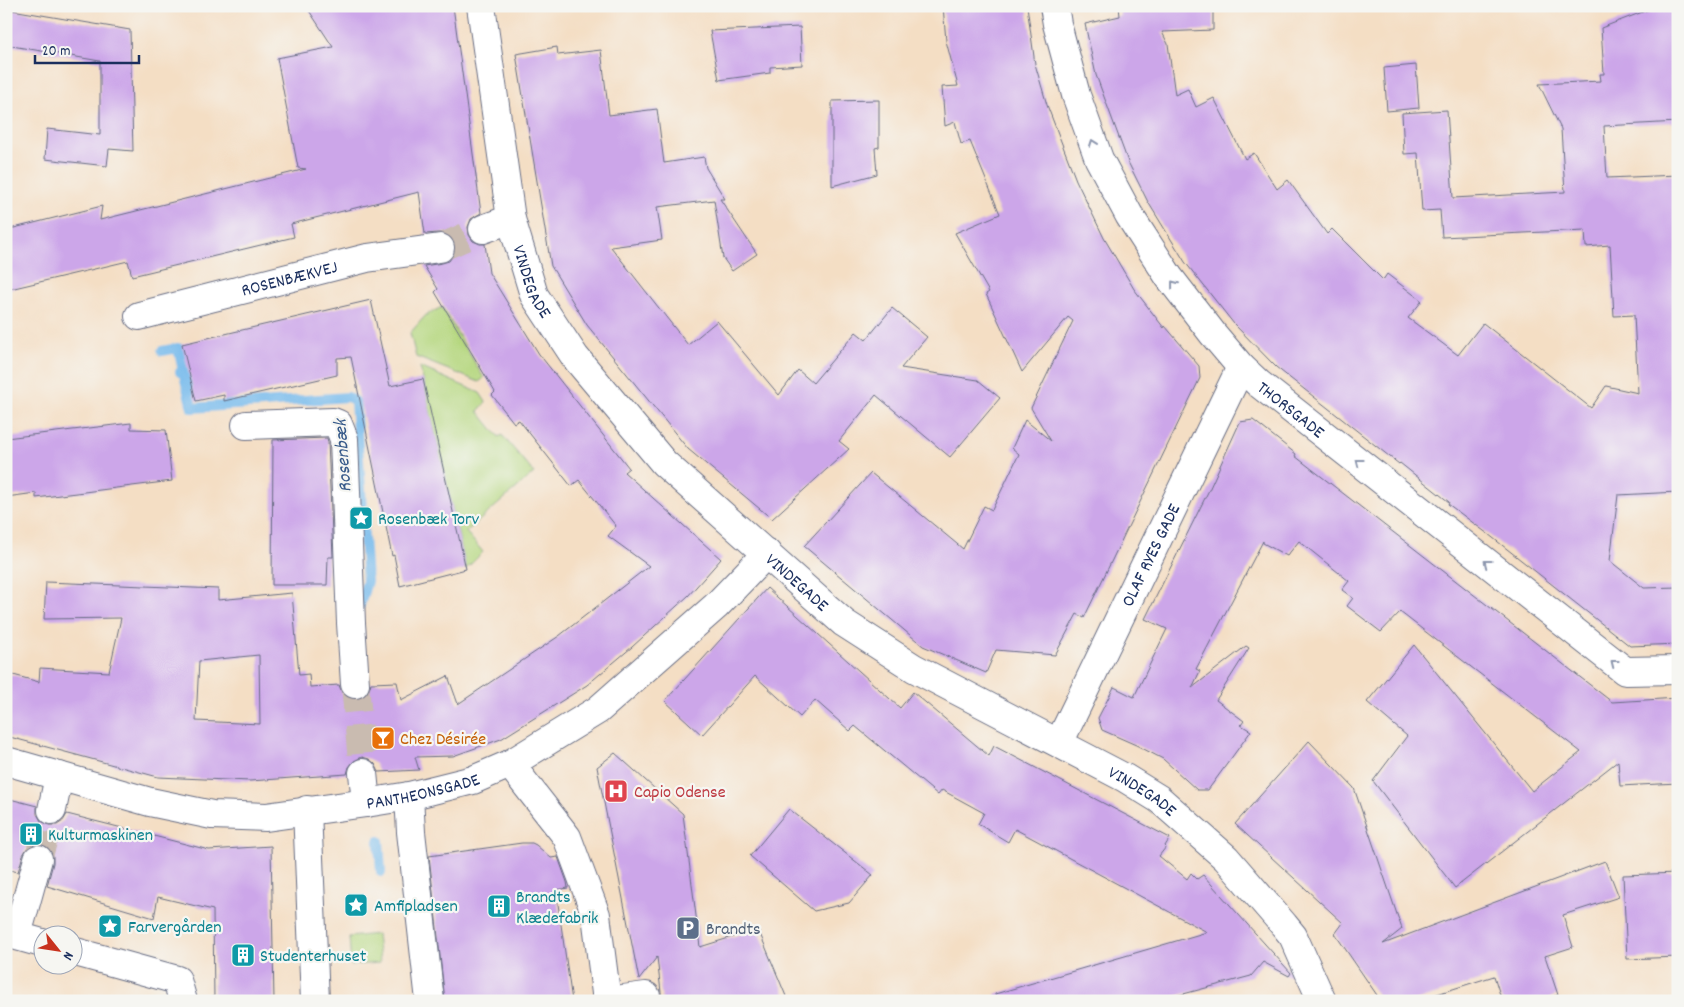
<svg xmlns="http://www.w3.org/2000/svg" width="1684" height="1007" viewBox="0 0 1684 1007" font-family="Dekko,sans-serif">
	<style>
		.green { fill: #b5d77f; stroke: #68836e }
		.lines { fill: none; stroke-linecap: round; stroke-linejoin: round }
		.stream { stroke: #76baec; stroke-width: 10 }
		.building { fill: #cca6e9; fill-rule: evenodd }
		.minor-tunnel { stroke: #c9bbb0; stroke-width: 28; stroke-dasharray: 28 14; stroke-linecap: butt }
		.minor-casing { stroke: #676c82; stroke-width: 30 }
		.minor { stroke: #fff; stroke-width: 28 }
		.oneway { stroke: #8d97ae }
		.labels { text-anchor: middle; stroke-width: 4.5; stroke-linejoin: round; paint-order: stroke }
		.street-label { font-size: 18px; fill: #1b2f5e; stroke: #f6f6f2 }
		.culture-label { font-size: 18px; fill: #0d838f; stroke: #f6f6f2; text-anchor: start }
		.food-label { font-size: 18px; fill: #c56008; stroke: #f6f6f2; text-anchor: start }
		.health-label { font-size: 18px; fill: #be3a42; stroke: #f6f6f2; text-anchor: start }
		.service-label { font-size: 18px; fill: #4e5e75; stroke: #f6f6f2; text-anchor: start }
		.water-label { font-size: 19px; font-style: italic; fill: #365989; stroke: #f6f6f2 }
	</style>
	<rect width="100%" height="100%" fill="#f6f6f2"/>
	<filter id="ink" filterUnits="userSpaceOnUse"><feTurbulence type="fractalNoise" baseFrequency=".02" numOctaves="2"/><feDisplacementMap in="SourceGraphic" scale="10" xChannelSelector="R" yChannelSelector="G"/><feConvolveMatrix kernelMatrix="1 2 1 2 8 2 1 2 1" color-interpolation-filters="sRGB"/></filter>
	<filter id="wash" filterUnits="userSpaceOnUse"><feTurbulence type="fractalNoise" baseFrequency=".0096" numOctaves="4" result="noise"/><feDisplacementMap in="SourceGraphic" scale="20" xChannelSelector="R" yChannelSelector="G"/><feGaussianBlur stdDeviation="1.12" result="paint"/><feColorMatrix in="noise" values="0 0 0 0 0 0 0 0 0 0 0 0 0 0 0 0 0 1.4 0 .05"/><feComposite in="paint" operator="in"/></filter>
	<g filter="url(#wash)">
		<rect width="100%" height="100%" fill="#f4dec4"/>
		<path class="green" d="M 442,307 L 484,378 L 479,382 L 416,357 L 410,333 L 426,315 Z
			M 420,367 L 480,393 L 486,402 L 478,411 L 499,437 L 502,435 L 534,473 L 466,532 L 483,552 L 466,569 Z
			M 377,934 L 380,963 L 351,965 L 349,937 Z"/>
		<g class="lines">
			<path class="stream" d="M 162,351 L 178,348 L 183,371
				M 180,372 L 183,371 L 192,408 L 348,397 L 355,401 L 367,581 L 360,605
				M 379,841 L 381,872"/>
		</g>
		<g id="blocks">
			<path class="building" d="M 306,6 L 453,6 L 481,213 L 471,219 L 468,227 L 469,235 L 473,241 L 480,244 L 485,244 L 489,273 L 539,354 L 629,468 L 624,472 L 721,559 L 688,596 L 632,647 L 587,685 L 501,739 L 453,756 L 415,757 L 419,770 L 379,772 L 375,764 L 369,759 L 362,757 L 354,761 L 349,767 L 347,774 L 250,781 L 158,777 L 6,736 L 6,673 L 39,682 L 40,668 L 109,672 L 121,618 L 44,619 L 46,582 L 218,589 L 218,600 L 292,593 L 299,675 L 309,674 L 310,687 L 339,685 L 342,693 L 349,698 L 356,700 L 364,697 L 369,690 L 371,683 L 397,682 L 401,700 L 448,676 L 458,704 L 559,636 L 649,566 L 608,536 L 616,526 L 579,480 L 571,486 L 519,420 L 514,423 L 492,395 L 495,392 L 435,292 L 438,289 L 424,266 L 442,263 L 449,261 L 454,254 L 455,246 L 452,238 L 445,233 L 438,233 L 425,234 L 419,192 L 291,224 L 294,237 L 132,276 L 128,261 L 6,290 L 6,230 L 102,206 L 100,220 L 306,169 L 298,168 L 277,58 L 333,47 ZM 259,655 L 260,724 L 196,721 L 199,661 Z
				M 943,6 L 1027,6 L 1035,64 L 1047,105 L 1076,180 L 1104,238 L 1134,289 L 1164,328 L 1165,326 L 1199,366 L 1200,378 L 1084,618 L 1077,614 L 1055,655 L 996,650 L 986,673 L 923,646 L 804,546 L 871,473 L 963,549 L 984,506 L 992,510 L 1019,454 L 1012,448 L 1025,420 L 1051,441 L 1031,408 L 1073,321 L 1068,317 L 1022,372 L 986,294 L 989,292 L 955,233 L 1000,214 L 970,141 L 961,144 L 955,122 L 945,126 L 942,87 L 958,86 L 946,41 Z
				M 1119,6 L 1213,6 L 1213,30 L 1162,32 L 1168,44 L 1175,95 L 1188,89 L 1196,107 L 1214,98 L 1245,159 L 1254,153 L 1277,189 L 1288,180 L 1327,234 L 1332,229 L 1383,280 L 1387,274 L 1422,301 L 1408,318 L 1458,355 L 1483,323 L 1591,408 L 1606,386 L 1638,393 L 1634,315 L 1614,316 L 1610,245 L 1586,247 L 1585,230 L 1442,237 L 1440,210 L 1422,211 L 1418,153 L 1404,154 L 1402,113 L 1447,110 L 1453,198 L 1565,192 L 1561,129 L 1539,84 L 1601,81 L 1600,74 L 1604,74 L 1601,28 L 1658,6 L 1678,6 L 1678,122 L 1604,126 L 1607,178 L 1678,175 L 1678,492 L 1618,495 L 1610,561 L 1644,588 L 1678,587 L 1678,644 L 1630,646 L 1488,534 L 1448,504 L 1449,502 L 1400,463 L 1399,464 L 1276,367 L 1234,324 L 1185,262 L 1148,202 L 1128,162 L 1096,75 L 1085,24 L 1120,16 Z
				M 6,9 L 130,30 L 133,151 L 109,149 L 107,166 L 45,159 L 47,129 L 100,135 L 100,61 L 6,45 Z
				M 800,27 L 802,65 L 770,67 L 770,73 L 719,80 L 710,31 Z
				M 557,47 L 558,55 L 601,50 L 609,115 L 657,109 L 664,163 L 704,157 L 706,168 L 725,199 L 720,199 L 757,254 L 732,271 L 723,258 L 714,200 L 657,207 L 662,240 L 611,247 L 688,345 L 717,321 L 779,395 L 798,370 L 813,383 L 856,332 L 866,340 L 892,308 L 927,337 L 901,368 L 978,380 L 1000,398 L 950,457 L 876,395 L 839,441 L 849,449 L 772,519 L 688,449 L 587,325 L 551,266 L 516,54 Z
				M 1416,65 L 1419,108 L 1387,111 L 1384,68 Z
				M 879,100 L 879,147 L 875,148 L 877,174 L 832,186 L 832,101 Z
				M 371,300 L 390,386 L 423,379 L 466,569 L 400,586 L 394,555 L 392,556 L 351,357 L 337,358 L 337,375 L 224,401 L 224,395 L 196,401 L 182,344 Z
				M 1253,420 L 1296,454 L 1295,456 L 1612,702 L 1678,698 L 1678,783 L 1620,786 L 1618,761 L 1455,888 L 1373,781 L 1407,736 L 1367,702 L 1414,645 L 1532,791 L 1581,752 L 1400,612 L 1381,632 L 1347,606 L 1353,598 L 1342,590 L 1349,581 L 1299,541 L 1287,556 L 1263,543 L 1263,541 L 1196,669 L 1200,671 L 1192,688 L 1246,646 L 1249,648 L 1216,700 L 1244,721 L 1241,725 L 1251,731 L 1208,790 L 1197,790 L 1163,759 L 1136,745 L 1102,730 L 1098,718 L 1114,687 L 1134,697 L 1167,629 L 1145,619 L 1209,490 L 1240,422 Z
				M 131,423 L 131,429 L 166,430 L 172,481 L 36,498 L 36,493 L 6,497 L 6,438 Z
				M 327,438 L 328,442 L 333,557 L 328,557 L 327,585 L 272,585 L 273,440 Z
				M 767,588 L 900,708 L 913,692 L 989,756 L 994,746 L 1170,838 L 1165,846 L 1166,847 L 1159,856 L 1187,879 L 1191,873 L 1197,879 L 1203,875 L 1291,973 L 1289,976 L 1263,962 L 1251,976 L 1157,1001 L 996,1001 L 995,994 L 1207,932 L 1015,829 L 1008,842 L 978,824 L 984,813 L 942,790 L 938,795 L 855,726 L 850,731 L 815,700 L 800,717 L 755,676 L 702,735 L 665,701 Z
				M 1309,741 L 1354,788 L 1402,929 L 1383,944 L 1605,861 L 1619,897 L 1563,915 L 1573,947 L 1545,956 L 1558,995 L 1541,1001 L 1502,1001 L 1494,976 L 1415,1001 L 1381,1001 L 1335,934 L 1343,923 L 1235,824 Z
				M 615,753 L 683,814 L 700,947 L 758,929 L 788,1001 L 662,1001 L 657,957 L 639,980 L 597,767 Z
				M 6,798 L 37,806 L 37,814 L 41,821 L 49,825 L 57,825 L 63,821 L 67,814 L 209,850 L 271,846 L 274,1001 L 214,1001 L 213,910 L 158,897 L 154,918 L 47,886 L 53,863 L 53,856 L 49,848 L 42,844 L 34,844 L 27,848 L 23,855 L 18,872 L 6,869 Z
				M 789,809 L 873,875 L 849,903 L 814,911 L 750,856 Z
				M 522,843 L 532,843 L 536,845 L 551,858 L 558,857 L 567,882 L 568,888 L 556,890 L 572,1001 L 445,1001 L 429,856 Z
				M 1678,873 L 1678,957 L 1627,959 L 1623,875 Z"/>
		</g>
	</g>
	<g filter="url(#ink)">
		<use href="#blocks" fill-opacity="0" stroke="#676c82" stroke-width="1"/>
		<g class="lines">
			<path class="minor-tunnel" d="M 440,248 L 483,229
				M 355,684 L 363,773
				M 38,859 L 52,810"/>
			<g class="minor-casing">
				<g id="minor">
					<path id="s1" d="M 481,6 L 511,219 L 534,295 L 575,357 L 664,463 L 844,623 L 914,668 L 1125,778 L 1159,799 L 1226,858 L 1284,925 L 1293,936 L 1322,1001"/>
					<path id="s2" d="M 1054,6 L 1057,24 L 1076,95 L 1099,159 L 1129,215 L 1169,277 L 1213,334 L 1241,367 L 1258,383 L 1625,671 L 1678,670"/>
					<path d="M 483,229 L 511,219"/>
					<path id="s3" d="M 139,316 L 367,258 L 440,248"/>
					<path d="M 246,425 L 333,422 L 338,424 L 344,439 L 351,623 L 355,684"/>
					<path id="s4" d="M 1059,743 L 1241,367"/>
					<path id="s5" d="M 6,761 L 150,802 L 212,815 L 266,817 L 366,803 L 409,796 L 473,780 L 510,764 L 598,710 L 716,606 L 767,553"/>
					<path d="M 510,764 L 567,837 L 596,915 L 607,1001"/>
					<path d="M 363,773 L 366,803"/>
					<path d="M 409,796 L 411,832 L 430,1001"/>
					<path d="M 52,810 L 59,776"/>
					<path d="M 307,810 L 315,1001"/>
					<path d="M 6,933 L 42,943"/>
					<path d="M 17,935 L 38,859"/>
					<path d="M 72,951 L 177,980 L 183,1001"/>
					<path d="M 608,1001 L 646,996"/>
				</g>
			</g>
			<use href="#minor" class="minor"/>
		</g>
		<defs><path id="oneway-chevron" d="M-2-3.5L2.5 0L-2 3.5" fill="none" stroke-width="1.6" stroke-linecap="round" stroke-linejoin="round" transform="scale(1.25)"/></defs>
		<g class="oneway">
			<use href="#oneway-chevron" transform="translate(1093 143) rotate(-110)"/>
			<use href="#oneway-chevron" transform="translate(1174 284) rotate(-128)"/>
			<use href="#oneway-chevron" transform="translate(1359 462) rotate(-142)"/>
			<use href="#oneway-chevron" transform="translate(1487 563) rotate(-142)"/>
			<use href="#oneway-chevron" transform="translate(1614 663) rotate(-142)"/>
		</g>
	</g>
	<defs>
		<g id="sight-square" transform="scale(1.25)"><rect x="-9" y="-9" width="18" height="18" rx="4" fill="#0f9aa8" stroke="#f6f6f2"/><path d="M0-6L1.8-2.2L6-1.7L2.9 1.2L3.7 5.4L0 3.3L-3.7 5.4L-2.9 1.2L-6-1.7L-1.8-2.2Z" fill="#fff"/></g>
		<g id="bar-square" transform="scale(1.25)"><rect x="-9" y="-9" width="18" height="18" rx="4" fill="#e8710a" stroke="#f6f6f2"/><path d="M-6-5H6L.8 .8V4.5H3.5V6h-7V4.5H-.8V.8Z" fill="#fff"/></g>
		<g id="hospital-square" transform="scale(1.25)"><rect x="-9" y="-9" width="18" height="18" rx="4" fill="#e0444e" stroke="#f6f6f2"/><path d="M-5-5h3v3.5h4V-5h3V5h-3V1.5h-4V5h-3Z" fill="#fff"/></g>
		<g id="building-square" transform="scale(1.25)"><rect x="-9" y="-9" width="18" height="18" rx="4" fill="#0f9aa8" stroke="#f6f6f2"/><path d="M-4-6H4V6H1V3H-1V6H-4ZM-2.5-4.3h1.7v1.8h-1.7ZM.8-4.3h1.7v1.8H.8ZM-2.5-1h1.7V.8h-1.7ZM.8-1h1.7V.8H.8Z" fill="#fff"/></g>
		<g id="parking-square" transform="scale(1.25)"><rect x="-9" y="-9" width="18" height="18" rx="4" fill="#5c6f8a" stroke="#f6f6f2"/><path d="M-3.5-5.5H1a3.5 3.5 0 0 1 0 7H-1V5.5H-3.5ZM-1-3.4V-.6H.8a1.4 1.4 0 0 0 0-2.8Z" fill="#fff"/></g>
	</defs>
	<g fill-rule="evenodd">
		<use href="#sight-square" x="361" y="518"/>
		<use href="#bar-square" x="383" y="738"/>
		<use href="#hospital-square" x="616" y="791"/>
		<use href="#building-square" x="31" y="834"/>
		<use href="#sight-square" x="356" y="905"/>
		<use href="#building-square" x="499" y="906"/>
		<use href="#sight-square" x="110" y="926"/>
		<use href="#parking-square" x="688" y="928"/>
		<use href="#building-square" x="243" y="955"/>
	</g>
	<g class="labels">
		<g class="street-label">
			<text dy="6" stroke="none"><textPath href="#s3" startOffset="155">ROSENBÆKVEJ</textPath></text>
			<text dy="6" stroke="none"><textPath href="#s1" startOffset="281">VINDEGADE</textPath></text>
			<text dy="6" stroke="none"><textPath href="#s2" startOffset="478">THORSGADE</textPath></text>
			<text dy="6" stroke="none"><textPath href="#s4" startOffset="209">OLAF RYES GADE</textPath></text>
			<text dy="6" stroke="none"><textPath href="#s1" startOffset="686">VINDEGADE</textPath></text>
			<text dy="6" stroke="none"><textPath href="#s5" startOffset="426">PANTHEONSGADE</textPath></text>
			<text dy="6" stroke="none"><textPath href="#s1" startOffset="1091">VINDEGADE</textPath></text>
		</g>
		<g class="culture-label">
			<text x="378" y="524">Rosenbæk Torv</text>
			<text x="48" y="840">Kulturmaskinen</text>
			<text x="516" y="902">Brandts<tspan x="516" dy="21">Klædefabrik</tspan></text>
			<text x="374" y="911">Amfipladsen</text>
			<text x="128" y="932">Farvergården</text>
			<text x="260" y="961">Studenterhuset</text>
		</g>
		<g class="food-label">
			<text x="400" y="744">Chez Désirée</text>
		</g>
		<g class="health-label">
			<text x="634" y="797">Capio Odense</text>
		</g>
		<g class="service-label">
			<text x="706" y="934">Brandts</text>
		</g>
		<g class="water-label">
			<text transform="translate(341 456) rotate(-94)" y="7">Rosenbæk</text>
		</g>
	</g>
	<rect width="1684" height="1007" fill="none" stroke="#f6f6f2" stroke-width="25"/>
	<g transform="translate(58 950) rotate(120)"><circle r="24" fill="#f6f6f2" stroke="#9ea6b7"/>
	<path d="M0-4L9 19L0 12L-9 19Z" fill="#c8321e"/>
	<text y="-8" font-size="14" font-weight="bold" text-anchor="middle" fill="#1b2f5e">N</text>
	</g>
	<path d="M35 55v8h104v-8" fill="none" stroke="#1b2f5e" stroke-width="2.5"/>
	<text x="42" y="55" font-size="15" fill="#1b2f5e" stroke="#f6f6f2" stroke-width="4" paint-order="stroke">20 m</text>
</svg>
